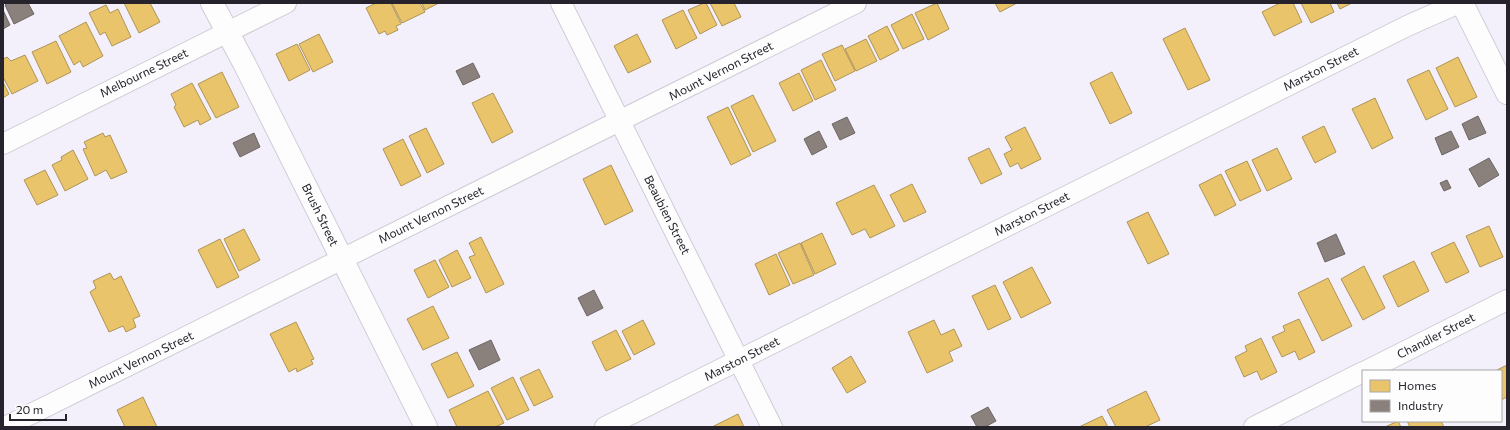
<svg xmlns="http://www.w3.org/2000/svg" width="1510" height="430" viewBox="0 0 1510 430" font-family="Commissioner,sans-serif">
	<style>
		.homes { fill: #e9c46a; stroke: #ae9457 }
		.industry { fill: #8a817c; stroke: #6c6564 }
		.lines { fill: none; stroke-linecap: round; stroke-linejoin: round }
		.minor-casing { stroke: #ceccd5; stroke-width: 22 }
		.tertiary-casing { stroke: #ceccd5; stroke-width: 24 }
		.minor { stroke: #fdfdfe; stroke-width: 20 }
		.tertiary { stroke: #fdfdfe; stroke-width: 22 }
		.labels { text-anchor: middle; stroke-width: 4; stroke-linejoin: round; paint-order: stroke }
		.street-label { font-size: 12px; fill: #26232c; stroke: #fdfdfd }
	</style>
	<rect width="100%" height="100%" fill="#f3f0fb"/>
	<path class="homes" d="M 124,3 L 150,3 L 160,22 L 139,33 Z
		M 376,3 L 391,3 L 401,24 L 396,26 L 398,30 L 387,35 L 385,31 L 379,34 L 366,8 Z
		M 392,3 L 420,3 L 425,12 L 402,23 Z
		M 422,3 L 439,3 L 425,10 Z
		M 704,3 L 706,3 L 717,25 L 700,34 L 688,10 Z
		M 710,3 L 734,3 L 741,17 L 722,26 Z
		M 937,3 L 949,29 L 928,40 L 915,13 Z
		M 995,3 L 1017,3 L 1000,12 Z
		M 1280,3 L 1293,3 L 1302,22 L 1274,36 L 1262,12 Z
		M 1301,3 L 1330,3 L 1334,12 L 1311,23 Z
		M 1337,3 L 1352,3 L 1340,9 Z
		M 106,5 L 110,13 L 118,9 L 131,37 L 112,46 L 105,32 L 100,35 L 89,13 Z
		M 683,10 L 697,38 L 676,49 L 662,20 Z
		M 912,14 L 924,39 L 903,49 L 891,25 Z
		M 86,22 L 103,56 L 83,67 L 80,61 L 74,65 L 59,36 Z
		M 887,26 L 899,50 L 880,60 L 868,36 Z
		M 1185,28 L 1210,80 L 1188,90 L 1163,39 Z
		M 319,34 L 333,62 L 313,72 L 299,44 Z
		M 637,34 L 651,62 L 628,73 L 614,46 Z
		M 866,39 L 877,61 L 856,71 L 845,49 Z
		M 56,41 L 71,72 L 47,84 L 32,52 Z
		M 297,44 L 310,70 L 289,81 L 276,54 Z
		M 842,45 L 855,71 L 835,81 L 822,54 Z
		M 25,55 L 38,81 L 12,94 L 3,77 L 3,59 L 7,57 L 11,61 Z
		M 1458,57 L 1477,97 L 1455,107 L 1436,68 Z
		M 821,60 L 836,90 L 815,100 L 801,70 Z
		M 1429,70 L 1448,109 L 1426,120 L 1407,80 Z
		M 222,72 L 239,107 L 216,118 L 198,84 Z
		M 1112,72 L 1132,113 L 1110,124 L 1090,83 Z
		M 799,73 L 813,101 L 793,111 L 779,83 Z
		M 3,82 L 9,94 L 3,98 Z
		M 192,83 L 211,119 L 200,125 L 198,120 L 184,127 L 174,107 L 176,105 L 171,94 Z
		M 493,93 L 513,132 L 492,143 L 472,103 Z
		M 753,95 L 776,141 L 753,152 L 731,106 Z
		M 1375,98 L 1393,138 L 1372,149 L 1352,109 Z
		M 728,107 L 751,155 L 731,165 L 707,117 Z
		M 1324,126 L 1336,152 L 1315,163 L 1302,137 Z
		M 1025,127 L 1041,159 L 1021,169 L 1018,163 L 1010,167 L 1004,154 L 1012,150 L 1005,137 Z
		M 426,128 L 444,164 L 427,173 L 409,136 Z
		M 103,133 L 105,137 L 110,135 L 127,172 L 111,179 L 106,170 L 95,176 L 83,149 L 87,148 L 84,142 Z
		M 403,139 L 421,176 L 401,186 L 383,149 Z
		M 989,148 L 1002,174 L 981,184 L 968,158 Z
		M 1277,148 L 1292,179 L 1267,191 L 1252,160 Z
		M 73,150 L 88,179 L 65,191 L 52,165 L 62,160 L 61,157 Z
		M 1247,161 L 1261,191 L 1240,201 L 1225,171 Z
		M 611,165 L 633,211 L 605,225 L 583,179 Z
		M 45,170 L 58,195 L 37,205 L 24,180 Z
		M 1221,174 L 1236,205 L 1215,216 L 1199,185 Z
		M 912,184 L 926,212 L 904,222 L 890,195 Z
		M 874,185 L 895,226 L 870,238 L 865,229 L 852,235 L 836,203 Z
		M 1148,212 L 1169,254 L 1148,264 L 1127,222 Z
		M 1489,226 L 1503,257 L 1480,267 L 1466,236 Z
		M 244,229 L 260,260 L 239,271 L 224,239 Z
		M 822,233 L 836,264 L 815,274 L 801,243 Z
		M 481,237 L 504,284 L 486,293 L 469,257 L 475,255 L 469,243 Z
		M 220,239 L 239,277 L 217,288 L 198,250 Z
		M 1454,242 L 1469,272 L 1446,283 L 1431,253 Z
		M 800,243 L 814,275 L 793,284 L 778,253 Z
		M 457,250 L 471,278 L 452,287 L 439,260 Z
		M 776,254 L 790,285 L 769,295 L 755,264 Z
		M 435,260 L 449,287 L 428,298 L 414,270 Z
		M 1414,261 L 1429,291 L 1398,307 L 1383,276 Z
		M 1364,266 L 1385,308 L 1363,320 L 1341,279 Z
		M 1032,267 L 1051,303 L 1021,318 L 1003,282 Z
		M 110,273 L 114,280 L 121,276 L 140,316 L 133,319 L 136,327 L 126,332 L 123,326 L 109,332 L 90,292 L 96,288 L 93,281 Z
		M 1328,278 L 1352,326 L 1322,341 L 1298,293 Z
		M 995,285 L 1011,319 L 988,330 L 972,296 Z
		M 433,306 L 449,338 L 423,350 L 407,319 Z
		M 1299,319 L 1315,352 L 1299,360 L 1295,351 L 1282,357 L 1272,337 L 1285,331 L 1283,326 Z
		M 643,320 L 655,344 L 634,355 L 622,331 Z
		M 934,320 L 941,335 L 954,329 L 962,346 L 949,352 L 953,361 L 927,373 L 908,332 Z
		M 296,322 L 314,359 L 311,360 L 313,364 L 297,372 L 296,368 L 289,372 L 270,334 Z
		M 616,330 L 631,359 L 606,371 L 592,342 Z
		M 1261,338 L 1277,372 L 1261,380 L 1257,371 L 1244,377 L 1235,357 L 1247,351 L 1245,346 Z
		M 457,352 L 474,386 L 448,398 L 431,364 Z
		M 851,356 L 866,382 L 847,393 L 832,368 Z
		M 1507,365 L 1507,397 L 1501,400 L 1501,371 L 1495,371 Z
		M 539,369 L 553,397 L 534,406 L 520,378 Z
		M 513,377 L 529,410 L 507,420 L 491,388 Z
		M 488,391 L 504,423 L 495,427 L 457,427 L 449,410 Z
		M 1146,391 L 1160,420 L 1145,427 L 1116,427 L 1107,410 Z
		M 143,397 L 157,427 L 125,427 L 117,410 Z
		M 738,414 L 744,427 L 712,427 Z
		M 1102,416 L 1108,427 L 1079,427 Z
		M 1398,421 L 1401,427 L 1385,427 Z
		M 1407,421 L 1441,421 L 1444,427 L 1410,427 Z"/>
	<path class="industry" d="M 8,3 L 28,3 L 34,14 L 14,24 L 5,5 Z
		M 3,10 L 10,25 L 3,29 Z
		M 473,63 L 480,77 L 463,85 L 456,71 Z
		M 1478,116 L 1486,133 L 1469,140 L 1462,124 Z
		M 847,117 L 855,133 L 840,140 L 832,124 Z
		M 819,131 L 827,147 L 812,155 L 804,139 Z
		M 1451,131 L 1459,147 L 1442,155 L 1435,138 Z
		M 254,133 L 260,147 L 240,157 L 233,143 Z
		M 1489,158 L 1499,175 L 1479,187 L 1469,169 Z
		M 1447,180 L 1451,188 L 1444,191 L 1440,183 Z
		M 1336,234 L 1345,254 L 1325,262 L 1317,243 Z
		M 594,290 L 603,308 L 587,316 L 578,298 Z
		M 491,340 L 500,360 L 479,370 L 469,350 Z
		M 988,407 L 996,421 L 985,427 L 977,427 L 971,416 Z"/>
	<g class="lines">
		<g class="minor-casing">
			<path id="minor" d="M 561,3 L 772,427
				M 3,144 L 286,3
				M 1366,371 L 1507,300
				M 5,427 L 856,3
				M 605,427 L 1407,26 L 1459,3
				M 1254,427 L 1363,372"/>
		</g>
		<g class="tertiary-casing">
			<path id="tertiary" d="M 212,3 L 245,65 L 426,427
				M 1462,3 L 1507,93"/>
		</g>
		<use href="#minor" class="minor"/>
		<use href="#tertiary" class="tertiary"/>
	</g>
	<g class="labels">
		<g class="street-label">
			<text transform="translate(1321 69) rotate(-27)" y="4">Marston Street</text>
			<text transform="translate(721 71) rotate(-27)" y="4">Mount Vernon Street</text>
			<text transform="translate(144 73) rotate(-26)" y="4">Melbourne Street</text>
			<text transform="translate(1032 214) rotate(-27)" y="4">Marston Street</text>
			<text transform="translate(320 215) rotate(64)" y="4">Brush Street</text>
			<text transform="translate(431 215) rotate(-26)" y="4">Mount Vernon Street</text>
			<text transform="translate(667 215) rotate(63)" y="4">Beaubien Street</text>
			<text transform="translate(1436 336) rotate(-27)" y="4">Chandler Street</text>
			<text transform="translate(742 359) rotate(-27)" y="4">Marston Street</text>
			<text transform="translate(141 360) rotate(-26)" y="4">Mount Vernon Street</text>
		</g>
	</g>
	<rect width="1510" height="430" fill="none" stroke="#26232c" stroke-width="8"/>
	<rect x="1362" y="370" width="140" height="52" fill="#fdfdfd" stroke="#a7a6a9"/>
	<rect x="1370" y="380" width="20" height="12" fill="#e9c46a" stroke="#a7a6a9"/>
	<text x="1398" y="390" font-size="12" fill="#26232c">Homes</text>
	<rect x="1370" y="400" width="20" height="12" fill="#8a817c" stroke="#a7a6a9"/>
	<text x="1398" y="410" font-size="12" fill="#26232c">Industry</text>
	<path d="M10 414v6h56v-6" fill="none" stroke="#26232c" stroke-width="2"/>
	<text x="16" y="414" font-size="12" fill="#26232c" stroke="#fdfdfd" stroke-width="3" paint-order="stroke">20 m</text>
</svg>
